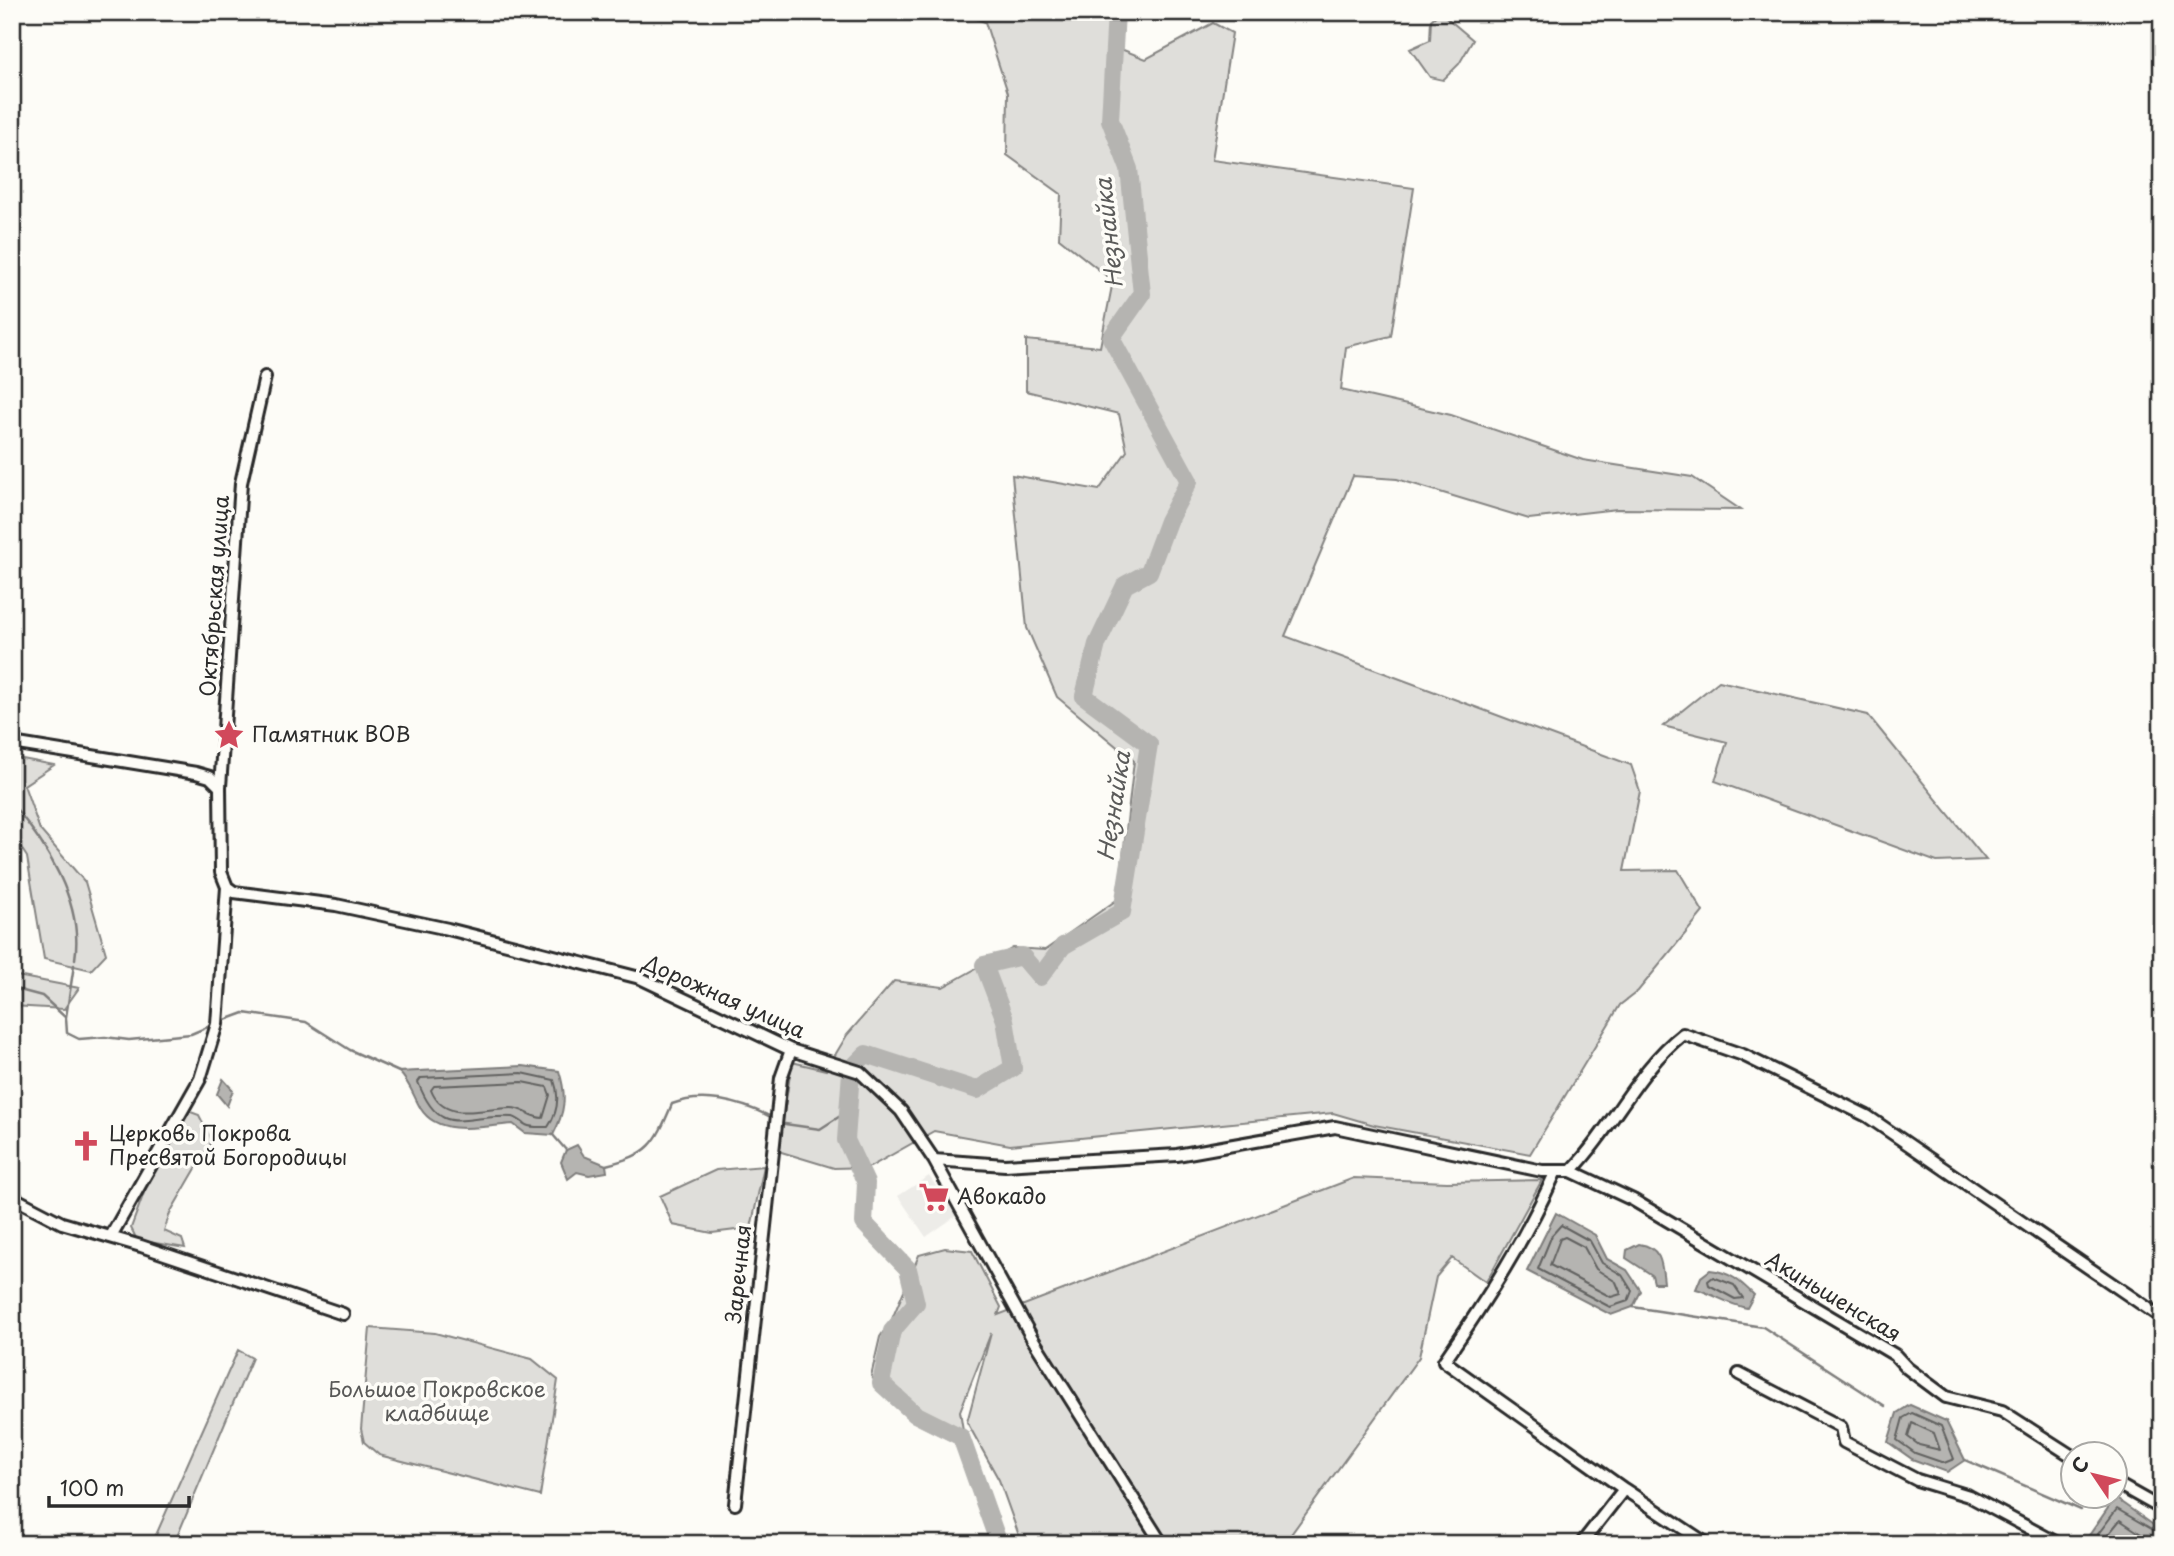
<svg xmlns="http://www.w3.org/2000/svg" width="2174" height="1556" viewBox="0 0 2174 1556" font-family="'Playpen Sans',sans-serif">
	<style>
		.built { fill: #edece8 }
		.green { fill: #dfdeda; stroke: #858482; stroke-width: 2 }
		.water { fill: #b5b4b1; stroke: #7e7d7b; stroke-width: 2 }
		.lines { fill: none; stroke-linecap: round; stroke-linejoin: round }
		.shore { stroke: #626261; stroke-width: 2 }
		.stream { stroke: #7e7d7b; stroke-width: 2.5 }
		.river { stroke: #b5b4b1; stroke-width: 18 }
		.minor-casing { stroke: #2b2b2b; stroke-width: 16 }
		.minor { stroke: #fdfcf7; stroke-width: 10 }
		.labels { text-anchor: middle; stroke-width: 7; stroke-linejoin: round; paint-order: stroke }
		.street-label { font-size: 21px; fill: #2b2b2b; stroke: #fdfcf7 }
		.poi-label { font-size: 21px; fill: #2b2b2b; stroke: #fdfcf7; text-anchor: start }
		.park-label { font-size: 21px; fill: #585857; stroke: #fdfcf7 }
		.water-label { font-size: 23px; font-style: italic; fill: #5b5b5a; stroke: #fdfcf7 }
	</style>
	<rect width="100%" height="100%" fill="#fdfcf7"/>
	<filter id="ink" filterUnits="userSpaceOnUse"><feTurbulence type="fractalNoise" baseFrequency=".0143" numOctaves="2"/><feDisplacementMap in="SourceGraphic" scale="14" xChannelSelector="R" yChannelSelector="G"/><feConvolveMatrix kernelMatrix="1 2 1 2 8 2 1 2 1" color-interpolation-filters="sRGB"/></filter>
	<g filter="url(#ink)">
		<path class="built" d="M 929,1176 L 956,1216 L 926,1237 L 898,1196 Z"/>
		<path class="green" d="M 957,12 L 1108,12 L 1108,44 L 1146,59 L 1213,23 L 1232,33 L 1212,160 L 1414,188 L 1391,336 L 1346,347 L 1341,390 L 1451,415 L 1583,460 L 1692,477 L 1741,510 L 1617,509 L 1529,519 L 1397,479 L 1353,476 L 1285,636 L 1631,765 L 1640,791 L 1624,871 L 1678,870 L 1703,912 L 1638,991 L 1620,1005 L 1530,1154 L 1374,1125 L 1333,1113 L 1010,1145 L 934,1131 L 870,1167 L 834,1168 L 778,1151 L 792,1062 L 826,1070 L 847,1035 L 894,981 L 943,987 L 1013,948 L 1045,950 L 1118,899 L 1134,761 L 1057,697 L 1027,628 L 1012,475 L 1099,490 L 1127,451 L 1119,414 L 1026,391 L 1026,340 L 1100,347 L 1113,281 L 1059,238 L 1061,194 L 1007,155 L 1008,93 L 985,22 Z
			M 1440,12 L 1473,40 L 1459,64 L 1443,80 L 1430,77 L 1410,49 L 1430,40 L 1431,20 Z
			M 1719,681 L 1868,715 L 1986,860 L 1937,862 L 1715,781 L 1727,742 L 1663,726 Z
			M 12,757 L 54,765 L 24,785 L 40,830 L 85,882 L 106,954 L 91,970 L 44,959 L 27,857 L 12,834 Z
			M 12,975 L 79,988 L 64,1009 L 12,1006 Z
			M 188,1111 L 199,1115 L 212,1141 L 170,1213 L 164,1231 L 182,1239 L 185,1248 L 137,1240 L 131,1228 L 148,1182 Z
			M 764,1166 L 751,1228 L 712,1233 L 673,1225 L 660,1196 L 716,1170 Z
			M 1354,1178 L 1447,1182 L 1542,1180 L 1486,1282 L 1452,1258 L 1436,1277 L 1419,1357 L 1284,1544 L 1022,1544 L 999,1480 L 967,1422 L 991,1333 L 960,1411 L 963,1430 L 957,1443 C 924,1424 894,1408 871,1376 L 880,1337 L 892,1319 L 919,1255 L 945,1248 L 972,1251 L 1001,1307 L 998,1315 Z
			M 370,1328 L 435,1333 L 532,1359 L 558,1380 L 540,1496 L 379,1455 L 364,1442 L 361,1429 Z
			M 238,1350 L 252,1358 L 174,1544 L 152,1544 Z"/>
		<path class="water" d="M 523,1066 L 559,1071 C 567,1096 565,1112 553,1135 L 525,1133 L 513,1124 C 486,1126 439,1138 421,1109 C 413,1096 411,1084 399,1072 Z
			M 223,1079 L 233,1090 L 227,1106 L 217,1094 Z
			M 577,1145 L 584,1156 L 606,1165 L 607,1172 L 589,1175 L 577,1172 L 568,1179 L 561,1162 L 566,1150 Z
			M 1556,1213 L 1595,1235 L 1607,1259 L 1627,1270 L 1641,1291 L 1633,1307 L 1611,1315 L 1527,1271 Z
			M 1639,1244 C 1661,1247 1662,1263 1664,1283 L 1654,1283 L 1652,1275 L 1626,1258 L 1627,1250 Z
			M 1710,1270 C 1730,1272 1740,1281 1754,1295 L 1747,1308 C 1728,1305 1714,1294 1696,1289 L 1701,1277 Z
			M 1910,1405 L 1946,1421 L 1965,1460 L 1947,1472 L 1912,1459 L 1888,1442 L 1897,1413 Z
			M 2115,1498 L 2162,1531 L 2162,1544 L 2095,1544 L 2088,1537 Z"/>
		<g class="lines">
			<path class="shore" d="M 522,1073 L 554,1080 C 560,1097 558,1112 548,1127 C 541,1127 532,1128 526,1125 C 521,1122 519,1118 512,1117 C 465,1113 441,1142 418,1082 L 421,1078 Z
				M 522,1082 L 547,1087 L 550,1095 L 543,1118 C 530,1118 524,1108 511,1108 C 483,1108 444,1124 431,1090 L 434,1086 Z
				M 1561,1225 L 1590,1241 L 1602,1263 L 1622,1275 L 1632,1291 L 1628,1301 L 1610,1307 L 1538,1269 L 1552,1235 Z
				M 1565,1237 L 1584,1247 L 1596,1269 L 1616,1282 L 1621,1294 L 1611,1297 L 1550,1265 L 1560,1239 Z
				M 1713,1277 L 1734,1285 L 1743,1298 L 1735,1299 L 1709,1285 L 1708,1281 Z
				M 1912,1413 L 1941,1426 L 1954,1459 L 1944,1463 L 1915,1453 L 1897,1440 L 1903,1418 Z
				M 1912,1423 L 1934,1433 L 1940,1450 L 1919,1445 L 1908,1437 Z
				M 2099,1544 L 2098,1534 L 2117,1509 L 2162,1535
				M 2108,1544 L 2107,1536 L 2120,1520 L 2156,1544"/>
			<path class="stream" d="M 12,804 C 46,844 84,903 75,959
				M 12,988 L 42,996 L 66,1018 L 67,1033 L 79,1039 L 105,1037 L 129,1040 L 191,1034 L 210,1026
				M 66,1017 L 74,965
				M 225,1020 L 244,1013 L 306,1022 L 350,1050 L 399,1072
				M 785,1124 L 820,1129 L 848,1111
				M 553,1135 L 566,1150
				M 606,1165 C 650,1154 655,1145 672,1104 C 703,1092 740,1102 769,1116
				M 1633,1307 L 1763,1327 L 1885,1406
				M 1965,1460 L 2081,1510"/>
			<path class="river" d="M 854,1066 L 866,1054 L 977,1090 L 1013,1068 L 1005,1020 L 984,965 L 1022,956 L 1040,977 L 1063,946 L 1122,912 L 1149,744 L 1084,696 L 1097,644 L 1125,585 L 1149,572 L 1168,521 L 1189,481 L 1111,338 L 1142,294 L 1129,169 L 1110,120 L 1116,12
				M 851,1072 L 846,1140 L 866,1183 L 864,1223 L 908,1269 L 916,1303 L 892,1331 L 881,1383 L 915,1414 L 961,1437 L 999,1544"/>
			<g class="minor-casing">
				<path id="minor" d="M 265,377 L 241,483 L 220,787 L 221,872 L 227,887 L 234,892 L 336,905 L 448,929 L 640,978 L 791,1050 L 860,1072 L 901,1111 L 934,1160 L 1005,1165 L 1177,1155 L 1335,1127 L 1542,1171 L 1571,1171 C 1612,1129 1637,1070 1683,1034 L 1743,1055 L 1867,1116 L 2162,1318
					M 12,743 L 196,773 L 210,777 L 220,787
					M 934,1160 L 1032,1338 L 1162,1544
					M 1556,1171 C 1525,1240 1487,1299 1444,1361 L 1624,1489
					M 1571,1171 L 1633,1200 L 1895,1355 L 1907,1368 L 1946,1397 L 2002,1411 L 2072,1456
					M 12,1197 L 62,1223 L 141,1246 L 343,1314
					M 111,1236 L 200,1079 L 217,1024 L 227,887
					M 1739,1374 L 1841,1427 L 1844,1442 L 1917,1480 L 1969,1496 L 2059,1544
					M 2114,1482 L 2162,1509
					M 735,1504 L 781,1078 L 791,1050
					M 1581,1544 L 1624,1489 L 1707,1544"/>
			</g>
			<use href="#minor" class="minor"/>
		</g>
	</g>
	<defs>
		<g id="sight-bare" transform="scale(2.415)"><path d="M0-6L1.8-2.2L6-1.7L2.9 1.2L3.7 5.4L0 3.3L-3.7 5.4L-2.9 1.2L-6-1.7L-1.8-2.2Z" fill="#d1495b" stroke="#fdfcf7" stroke-width="2.5" paint-order="stroke"/></g>
		<g id="church-bare" transform="scale(2.415)"><path d="M-1.2-6h2.4v3.5h3.3v2.4h-3.3V6h-2.4V-.1h-3.3v-2.4h3.3Z" fill="#d1495b" stroke="#fdfcf7" stroke-width="2.5" paint-order="stroke"/></g>
		<g id="supermarket-bare" transform="scale(2.415)"><path d="M-6-5.5h2.5l.6 2H6L4.5 2H-2.5L-4.4-4H-6ZM-1.5 3.2a1.3 1.3 0 1 0 .1 0ZM3 3.2a1.3 1.3 0 1 0 .1 0Z" fill="#d1495b" stroke="#fdfcf7" stroke-width="2.5" paint-order="stroke"/></g>
	</defs>
	<g fill-rule="evenodd">
		<use href="#sight-bare" x="229" y="735"/>
		<use href="#church-bare" x="86" y="1146"/>
		<use href="#supermarket-bare" x="934" y="1197"/>
	</g>
	<g class="labels">
		<g class="street-label">
			<text transform="translate(215 596) rotate(-86)" y="7">Октябрьская улица</text>
			<text transform="translate(724 997) rotate(24)" y="7">Дорожная улица</text>
			<text transform="translate(739 1274) rotate(-84)" y="7">Заречная</text>
			<text transform="translate(1833 1297) rotate(31)" y="7">Акиньшенская</text>
		</g>
		<g class="poi-label">
			<text x="252" y="742">Памятник ВОВ</text>
			<text x="109" y="1141">Церковь Покрова<tspan x="109" dy="24">Пресвятой Богородицы</tspan></text>
			<text x="957" y="1204">Авокадо</text>
		</g>
		<g class="park-label">
			<text x="437" y="1397">Большое Покровское<tspan x="437" dy="24">кладбище</tspan></text>
		</g>
		<g class="water-label">
			<text transform="translate(1109 233) rotate(-96)" y="8">Незнайка</text>
			<text transform="translate(1114 806) rotate(-81)" y="8">Незнайка</text>
		</g>
	</g>
	<rect width="2174" height="1556" fill="none" stroke="#fdfcf7" stroke-width="42"/>
	<rect x="21" y="21" width="2132" height="1514" fill="none" stroke="#2b2b2b" stroke-width="2.5" filter="url(#ink)"/>
	<g transform="translate(2094 1475) rotate(305)"><circle r="33" fill="#fdfcf7" stroke="#a9a8a5" stroke-width="2"/>
	<path d="M0-5L12 26L0 18L-12 26Z" fill="#d1495b"/>
	<text y="-10" font-size="19" font-weight="bold" text-anchor="middle" fill="#2b2b2b">С</text>
	</g>
	<path d="M49 1496v10h140v-10" fill="none" stroke="#2b2b2b" stroke-width="3.5"/>
	<text x="60" y="1496" font-size="21" fill="#2b2b2b" stroke="#fdfcf7" stroke-width="5" paint-order="stroke">100 m</text>
</svg>
